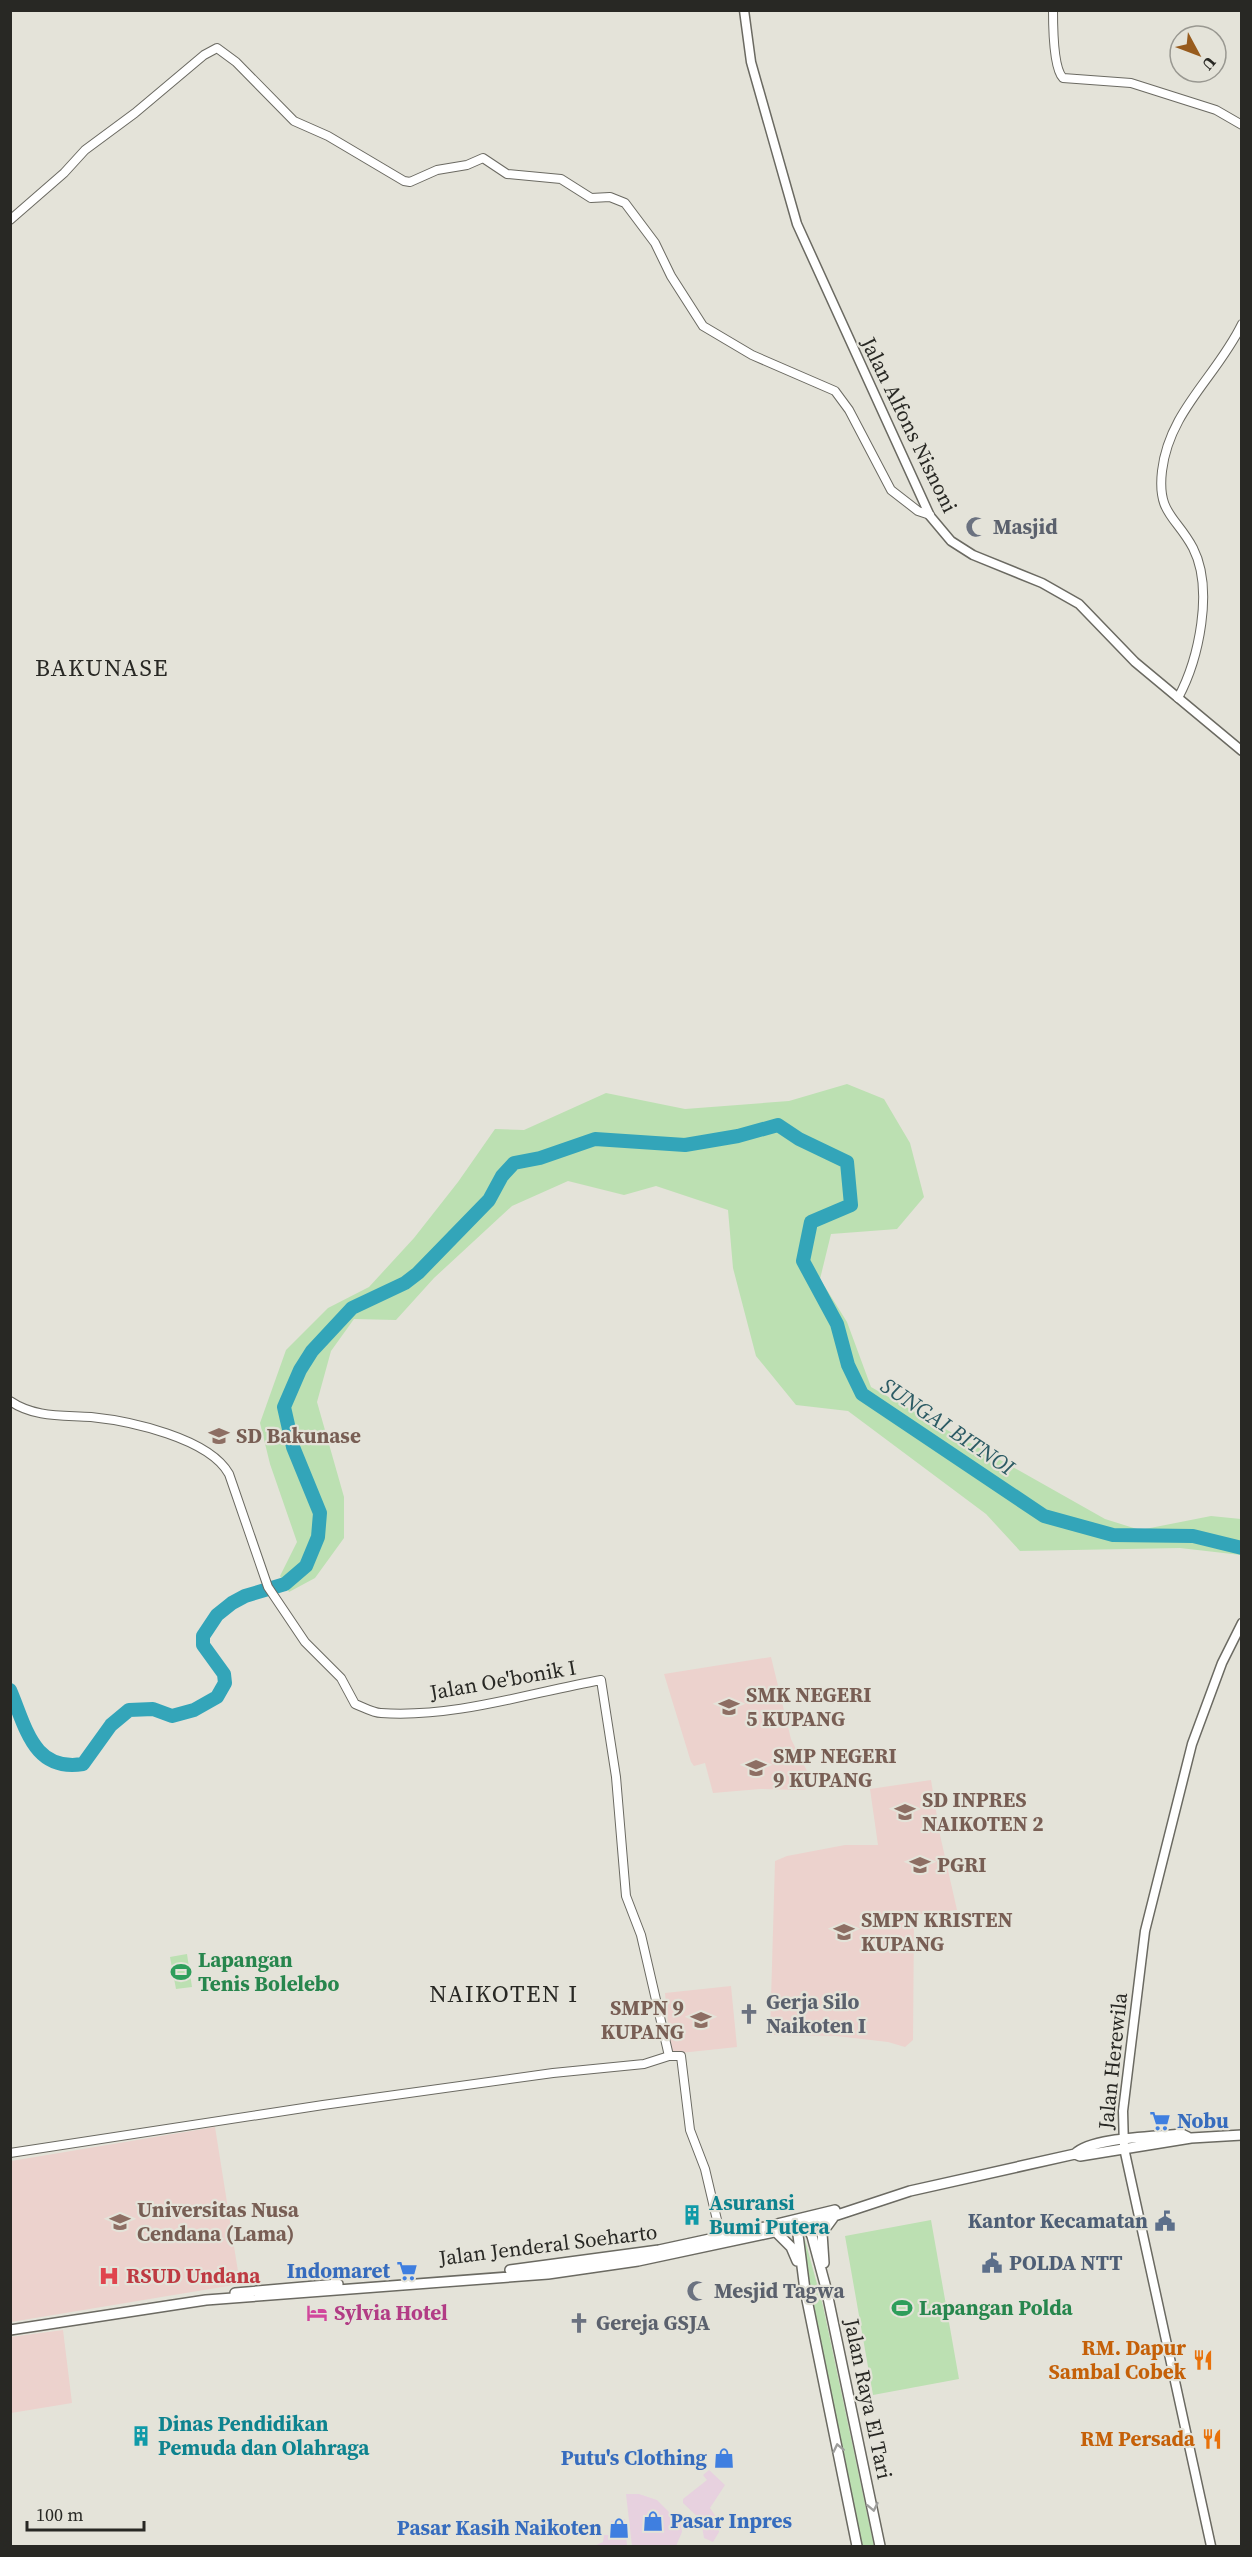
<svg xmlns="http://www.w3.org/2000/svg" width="1252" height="2557" viewBox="0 0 1252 2557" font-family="'Source Serif 4',serif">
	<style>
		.commercial { fill: #e7d1df }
		.education { fill: #ecd2cd }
		.green { fill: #bce0b2 }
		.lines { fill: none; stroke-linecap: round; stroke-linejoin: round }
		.river { stroke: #33a5b9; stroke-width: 14 }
		.tertiary-casing { stroke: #6b6a62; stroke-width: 10 }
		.secondary-casing { stroke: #6b6a62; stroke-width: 11 }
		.primary-casing { stroke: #6b6a62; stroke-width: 12 }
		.tertiary { stroke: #fff; stroke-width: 8 }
		.secondary { stroke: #fff; stroke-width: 8 }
		.primary { stroke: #fff; stroke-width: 9 }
		.oneway { stroke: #9e9e9c }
		.labels { text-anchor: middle; stroke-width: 4.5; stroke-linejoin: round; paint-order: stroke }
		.street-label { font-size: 21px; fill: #282824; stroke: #e4e3d9 }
		.worship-label { font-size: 21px; font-weight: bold; fill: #5b616d; stroke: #e4e3d9; text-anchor: start }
		.education-label { font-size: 21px; font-weight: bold; fill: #785e54; stroke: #e4e3d9; text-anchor: start }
		.leisure-label { font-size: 21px; font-weight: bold; fill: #27864d; stroke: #e4e3d9; text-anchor: start }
		.shop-label { font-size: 21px; font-weight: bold; fill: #366cbe; stroke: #e4e3d9; text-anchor: end }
		.culture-label { font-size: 21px; font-weight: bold; fill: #0d838f; stroke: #e4e3d9; text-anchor: start }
		.service-label { font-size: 21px; font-weight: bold; fill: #4e5e75; stroke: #e4e3d9; text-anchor: end }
		.health-label { font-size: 21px; font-weight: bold; fill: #be3a42; stroke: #e4e3d9; text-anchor: start }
		.hotel-label { font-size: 21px; font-weight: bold; fill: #b23c85; stroke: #e4e3d9; text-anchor: start }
		.food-label { font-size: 21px; font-weight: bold; fill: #c56008; stroke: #e4e3d9; text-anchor: end }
		.water-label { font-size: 22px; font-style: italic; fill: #2c5b64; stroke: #e4e3d9 }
		.quarter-label { font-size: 24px; letter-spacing: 1.5px; fill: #282824; stroke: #e4e3d9 }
	</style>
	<rect width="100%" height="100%" fill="#e4e3d9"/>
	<path class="commercial" d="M 709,2470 L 725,2485 L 710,2508 L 718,2520 L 719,2532 L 713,2542 L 704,2538 L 701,2520 L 683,2503 L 683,2499 L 707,2480 L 703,2475 Z
		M 626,2494 L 639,2494 L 657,2500 L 673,2516 L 681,2525 L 682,2532 L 676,2546 L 632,2546 Z
		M 625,2519 L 627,2546 L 594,2546 L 603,2542 L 604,2535 L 612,2535 L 611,2521 Z"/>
	<path class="education" d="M 771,1657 L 791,1739 L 811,1779 L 809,1786 L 804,1790 L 760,1789 L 713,1793 L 705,1763 L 694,1766 L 691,1762 L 664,1674 Z
		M 931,1780 L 940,1835 L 957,1910 L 914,1915 L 913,2040 L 905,2047 L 888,2042 L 836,2036 L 770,2035 L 775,1861 L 787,1856 L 845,1845 L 878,1845 L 870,1789 Z
		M 731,1986 L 737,2047 L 671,2054 L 665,1993 Z
		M 215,2127 L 240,2284 L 11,2322 L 11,2161 Z
		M 63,2330 L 72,2403 L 11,2413 L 11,2337 Z"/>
	<path class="green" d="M 847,1084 L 884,1099 L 910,1143 L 924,1197 L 897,1229 L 831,1234 L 820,1279 L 847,1322 L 871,1387 L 1105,1519 L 1140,1530 L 1211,1516 L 1241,1519 L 1241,1555 L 1180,1548 L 1020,1551 L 986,1514 L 848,1411 L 796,1405 L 756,1356 L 733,1268 L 728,1210 L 656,1186 L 624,1195 L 568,1181 L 512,1206 L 434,1278 L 396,1320 L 354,1319 L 331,1351 L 317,1402 L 344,1497 L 344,1538 L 315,1578 L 289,1592 L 280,1576 L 297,1542 L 270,1464 L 260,1423 L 286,1350 L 328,1308 L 369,1287 L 414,1238 L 458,1182 L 495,1129 L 524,1130 L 606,1093 L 685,1109 L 789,1101 Z
		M 187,1954 L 192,1987 L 176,1989 L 170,1957 Z
		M 931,2220 L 959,2379 L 873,2395 L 845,2236 Z
		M 805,2240 L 823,2306 L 874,2546 L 860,2546 L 820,2352 L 801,2241 Z"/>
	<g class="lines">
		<path class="river" d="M 10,1690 C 26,1727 33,1772 83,1764 L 111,1725 L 129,1710 L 153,1709 L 172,1716 L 194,1710 L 217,1697 L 225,1683 L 224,1674 L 203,1645 L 203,1636 L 217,1615 L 232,1603 L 245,1596 L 285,1584 L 306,1566 L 318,1537 L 320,1513 L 293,1447 L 284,1407 L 300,1370 L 312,1351 L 352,1308 L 405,1283 L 418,1273 L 489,1200 L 502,1176 L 514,1163 L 540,1158 L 595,1139 L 685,1145 L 738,1136 L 778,1125 L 799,1139 L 847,1162 L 851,1205 L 811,1222 L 803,1261 L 837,1324 L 848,1365 L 862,1394 L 1044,1516 L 1113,1535 L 1193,1536 L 1242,1548"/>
		<g class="tertiary-casing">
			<path id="tertiary" d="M 1053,10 C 1053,25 1053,68 1063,78 L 1131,83 L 1216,110 L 1242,125
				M 10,220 L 64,173 L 85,150 L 135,113 L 204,55 L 217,48 L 236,62 L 294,121 L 328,136 L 404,181 L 410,182 L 437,170 L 467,165 L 483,158 L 507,174 L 561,179 L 591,198 L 610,197 L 625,203 L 655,243 L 671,276 L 703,326 L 752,355 L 835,391 L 849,410 L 891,490 L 918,511 L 930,515
				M 1178,698 C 1199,659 1214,589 1193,548 C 1176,516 1157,514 1162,471 C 1169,411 1217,376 1242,324
				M 10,1401 C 35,1418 63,1415 91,1417 C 130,1421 209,1438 229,1474 L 268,1587 L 305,1642 L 341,1678 L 355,1704 C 363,1707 373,1713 381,1713 C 455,1718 529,1693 601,1680 L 616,1777 L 626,1896 L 641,1935 L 669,2056
				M 10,2153 L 323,2105 L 553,2073 L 644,2064 L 669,2056 L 681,2056 L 690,2130 L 705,2169 L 721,2237"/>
		</g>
		<g class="secondary-casing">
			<path id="secondary" d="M 744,10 L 751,62 L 797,224 L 930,516 L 951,541 L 973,555 L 1042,583 L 1079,604 L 1135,662 L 1242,751
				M 1211,2546 L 1124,2148 L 1123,2111 L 1145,1931 L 1192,1744 L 1222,1663 L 1242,1623"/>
		</g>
		<g class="primary-casing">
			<path id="primary" d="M 1075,2154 C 1091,2137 1157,2137 1182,2134 L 1188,2137
				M 805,2222 L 812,2236 L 826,2288 L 880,2546
				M 801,2223 L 797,2227 L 805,2290 L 857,2546
				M 756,2229 L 835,2210
				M 775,2231 L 791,2247 L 797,2261
				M 824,2263 L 822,2233 L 833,2218
				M 510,2270 L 659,2250 L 742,2232
				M 235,2293 L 338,2284
				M 10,2330 L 206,2300 L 548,2274 L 638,2261 L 807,2225 L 910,2191 L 1075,2154 L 1080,2156 L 1191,2138 L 1242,2135"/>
		</g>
		<use href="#tertiary" class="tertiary"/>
		<use href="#secondary" class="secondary"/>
		<use href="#primary" class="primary"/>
	</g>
	<defs><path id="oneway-chevron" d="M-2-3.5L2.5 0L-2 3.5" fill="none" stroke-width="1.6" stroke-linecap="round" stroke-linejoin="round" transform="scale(1.5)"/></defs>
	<g class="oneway">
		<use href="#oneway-chevron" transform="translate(838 2448) rotate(-102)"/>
		<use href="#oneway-chevron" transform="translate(873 2507) rotate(78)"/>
	</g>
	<defs>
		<g id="mosque-bare" transform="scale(1.62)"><path d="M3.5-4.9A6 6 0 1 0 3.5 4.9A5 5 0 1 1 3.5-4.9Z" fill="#6b7280" stroke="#e4e3d9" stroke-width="2.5" paint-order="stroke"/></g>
		<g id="school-bare" transform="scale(1.62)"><path d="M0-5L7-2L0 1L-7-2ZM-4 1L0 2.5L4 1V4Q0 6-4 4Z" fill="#8d6e63" stroke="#e4e3d9" stroke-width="2.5" paint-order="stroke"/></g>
		<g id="university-bare" transform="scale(1.62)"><path d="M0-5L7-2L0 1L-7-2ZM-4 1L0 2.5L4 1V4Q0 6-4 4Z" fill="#8d6e63" stroke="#e4e3d9" stroke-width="2.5" paint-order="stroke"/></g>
		<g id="stadium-bare" transform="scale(1.62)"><path d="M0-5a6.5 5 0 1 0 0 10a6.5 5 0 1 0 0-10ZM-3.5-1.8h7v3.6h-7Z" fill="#2e9e5b" stroke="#e4e3d9" stroke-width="2.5" paint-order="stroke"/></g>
		<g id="church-bare" transform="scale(1.62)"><path d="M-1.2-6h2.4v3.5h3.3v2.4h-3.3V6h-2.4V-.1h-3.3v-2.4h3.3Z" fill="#6b7280" stroke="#e4e3d9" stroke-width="2.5" paint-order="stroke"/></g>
		<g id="supermarket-bare" transform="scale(1.62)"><path d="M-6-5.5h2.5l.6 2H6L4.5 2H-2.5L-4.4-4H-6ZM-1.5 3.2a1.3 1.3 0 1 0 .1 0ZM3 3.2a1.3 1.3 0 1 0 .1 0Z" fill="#3f7fe0" stroke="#e4e3d9" stroke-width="2.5" paint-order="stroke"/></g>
		<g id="building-bare" transform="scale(1.62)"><path d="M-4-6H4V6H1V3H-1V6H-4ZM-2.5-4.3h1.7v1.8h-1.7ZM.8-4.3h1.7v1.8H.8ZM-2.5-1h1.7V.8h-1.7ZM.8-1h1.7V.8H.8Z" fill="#0f9aa8" stroke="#e4e3d9" stroke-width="2.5" paint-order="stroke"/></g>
		<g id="civic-bare" transform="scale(1.62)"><path d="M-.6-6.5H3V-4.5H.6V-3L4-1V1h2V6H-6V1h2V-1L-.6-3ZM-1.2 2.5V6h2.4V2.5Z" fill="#5c6f8a" stroke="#e4e3d9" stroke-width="2.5" paint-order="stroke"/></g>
		<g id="hospital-bare" transform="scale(1.62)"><path d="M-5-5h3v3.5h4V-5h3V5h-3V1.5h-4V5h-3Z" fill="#e0444e" stroke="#e4e3d9" stroke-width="2.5" paint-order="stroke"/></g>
		<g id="hotel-bare" transform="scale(1.62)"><path d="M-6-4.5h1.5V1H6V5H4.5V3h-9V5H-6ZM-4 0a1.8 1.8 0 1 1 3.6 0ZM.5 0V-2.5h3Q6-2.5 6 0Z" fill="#d1479c" stroke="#e4e3d9" stroke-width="2.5" paint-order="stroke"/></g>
		<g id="restaurant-bare" transform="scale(1.62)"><path d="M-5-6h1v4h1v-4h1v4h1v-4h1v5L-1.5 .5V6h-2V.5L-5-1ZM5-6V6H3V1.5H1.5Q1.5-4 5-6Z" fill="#e8710a" stroke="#e4e3d9" stroke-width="2.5" paint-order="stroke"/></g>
		<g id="shop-bare" transform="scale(1.62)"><path d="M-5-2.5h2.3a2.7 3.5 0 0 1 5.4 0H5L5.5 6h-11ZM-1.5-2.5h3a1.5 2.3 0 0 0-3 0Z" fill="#3f7fe0" stroke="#e4e3d9" stroke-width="2.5" paint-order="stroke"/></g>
	</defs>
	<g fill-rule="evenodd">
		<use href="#mosque-bare" x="976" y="527"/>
		<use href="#school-bare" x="219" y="1436"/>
		<use href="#school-bare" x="729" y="1707"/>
		<use href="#school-bare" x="756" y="1768"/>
		<use href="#school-bare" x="905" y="1812"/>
		<use href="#university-bare" x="920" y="1865"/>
		<use href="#school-bare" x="844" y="1932"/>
		<use href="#stadium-bare" x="181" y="1972"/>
		<use href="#church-bare" x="749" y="2014"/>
		<use href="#school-bare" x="701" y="2020"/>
		<use href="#supermarket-bare" x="1160" y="2121"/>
		<use href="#building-bare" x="692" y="2215"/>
		<use href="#civic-bare" x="1165" y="2221"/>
		<use href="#university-bare" x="120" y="2222"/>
		<use href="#civic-bare" x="992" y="2263"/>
		<use href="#supermarket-bare" x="407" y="2271"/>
		<use href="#hospital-bare" x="109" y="2276"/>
		<use href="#mosque-bare" x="697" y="2291"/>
		<use href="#stadium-bare" x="902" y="2308"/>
		<use href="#hotel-bare" x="317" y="2313"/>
		<use href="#church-bare" x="579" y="2323"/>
		<use href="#restaurant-bare" x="1203" y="2360"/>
		<use href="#building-bare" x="141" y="2436"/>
		<use href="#restaurant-bare" x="1212" y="2439"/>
		<use href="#shop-bare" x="724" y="2458"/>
		<use href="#shop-bare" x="653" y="2521"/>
		<use href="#shop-bare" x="619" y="2528"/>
	</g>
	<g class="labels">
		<g class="street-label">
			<text transform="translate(909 425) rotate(64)" y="7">Jalan Alfons Nisnoni</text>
			<text transform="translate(503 1680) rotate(-10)" y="7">Jalan Oe'bonik I</text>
			<text transform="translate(1113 2061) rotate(-84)" y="7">Jalan Herewila</text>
			<text transform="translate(548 2245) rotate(-7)" y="7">Jalan Jenderal Soeharto</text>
			<text transform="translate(868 2399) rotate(78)" y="7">Jalan Raya El Tari</text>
		</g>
		<g class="worship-label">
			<text x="993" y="534">Masjid</text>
			<text x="766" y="2009">Gerja Silo<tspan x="766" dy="24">Naikoten I</tspan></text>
			<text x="714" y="2298">Mesjid Tagwa</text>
			<text x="596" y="2330">Gereja GSJA</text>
		</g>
		<g class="education-label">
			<text x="236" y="1443">SD Bakunase</text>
			<text x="746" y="1702">SMK NEGERI<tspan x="746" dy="24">5 KUPANG</tspan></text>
			<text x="773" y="1763">SMP NEGERI<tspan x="773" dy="24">9 KUPANG</tspan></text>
			<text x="922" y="1807">SD INPRES<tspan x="922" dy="24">NAIKOTEN 2</tspan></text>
			<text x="937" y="1872">PGRI</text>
			<text x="861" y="1927">SMPN KRISTEN<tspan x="861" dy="24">KUPANG</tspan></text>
			<text x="684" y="2015" text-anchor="end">SMPN 9<tspan x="684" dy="24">KUPANG</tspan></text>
			<text x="137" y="2217">Universitas Nusa<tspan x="137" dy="24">Cendana (Lama)</tspan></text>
		</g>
		<g class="leisure-label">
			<text x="198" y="1967">Lapangan<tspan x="198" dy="24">Tenis Bolelebo</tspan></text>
			<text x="919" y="2315">Lapangan Polda</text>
		</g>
		<g class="shop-label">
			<text x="1177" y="2128" text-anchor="start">Nobu</text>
			<text x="390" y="2278">Indomaret</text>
			<text x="707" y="2465">Putu's Clothing</text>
			<text x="670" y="2528" text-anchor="start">Pasar Inpres</text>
			<text x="602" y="2535">Pasar Kasih Naikoten</text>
		</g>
		<g class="culture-label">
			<text x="709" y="2210">Asuransi<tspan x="709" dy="24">Bumi Putera</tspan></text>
			<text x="158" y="2431">Dinas Pendidikan<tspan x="158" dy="24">Pemuda dan Olahraga</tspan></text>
		</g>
		<g class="service-label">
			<text x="1148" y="2228">Kantor Kecamatan</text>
			<text x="1009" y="2270" text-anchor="start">POLDA NTT</text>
		</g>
		<g class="health-label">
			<text x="126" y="2283">RSUD Undana</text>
		</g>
		<g class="hotel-label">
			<text x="334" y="2320">Sylvia Hotel</text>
		</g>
		<g class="food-label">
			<text x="1186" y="2355">RM. Dapur<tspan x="1186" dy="24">Sambal Cobek</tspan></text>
			<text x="1195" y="2446">RM Persada</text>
		</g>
		<g class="water-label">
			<text transform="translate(948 1426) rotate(34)" y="8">SUNGAI BITNOI</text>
		</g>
		<g class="quarter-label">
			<text x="102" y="676">BAKUNASE</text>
			<text x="504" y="2002">NAIKOTEN I</text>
		</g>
	</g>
	<rect width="1252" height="2557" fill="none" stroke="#282824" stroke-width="24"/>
	<g transform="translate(1198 54) rotate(131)"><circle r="28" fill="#e4e3d9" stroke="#999891" stroke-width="1.5"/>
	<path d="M0-4.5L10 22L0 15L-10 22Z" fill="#975b1d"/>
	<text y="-9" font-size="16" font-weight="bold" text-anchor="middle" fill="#282824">U</text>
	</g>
	<path d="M27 2521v9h117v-9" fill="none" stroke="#282824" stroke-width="3"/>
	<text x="36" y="2521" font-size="18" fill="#282824" stroke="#e4e3d9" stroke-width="4.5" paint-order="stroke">100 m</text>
</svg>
